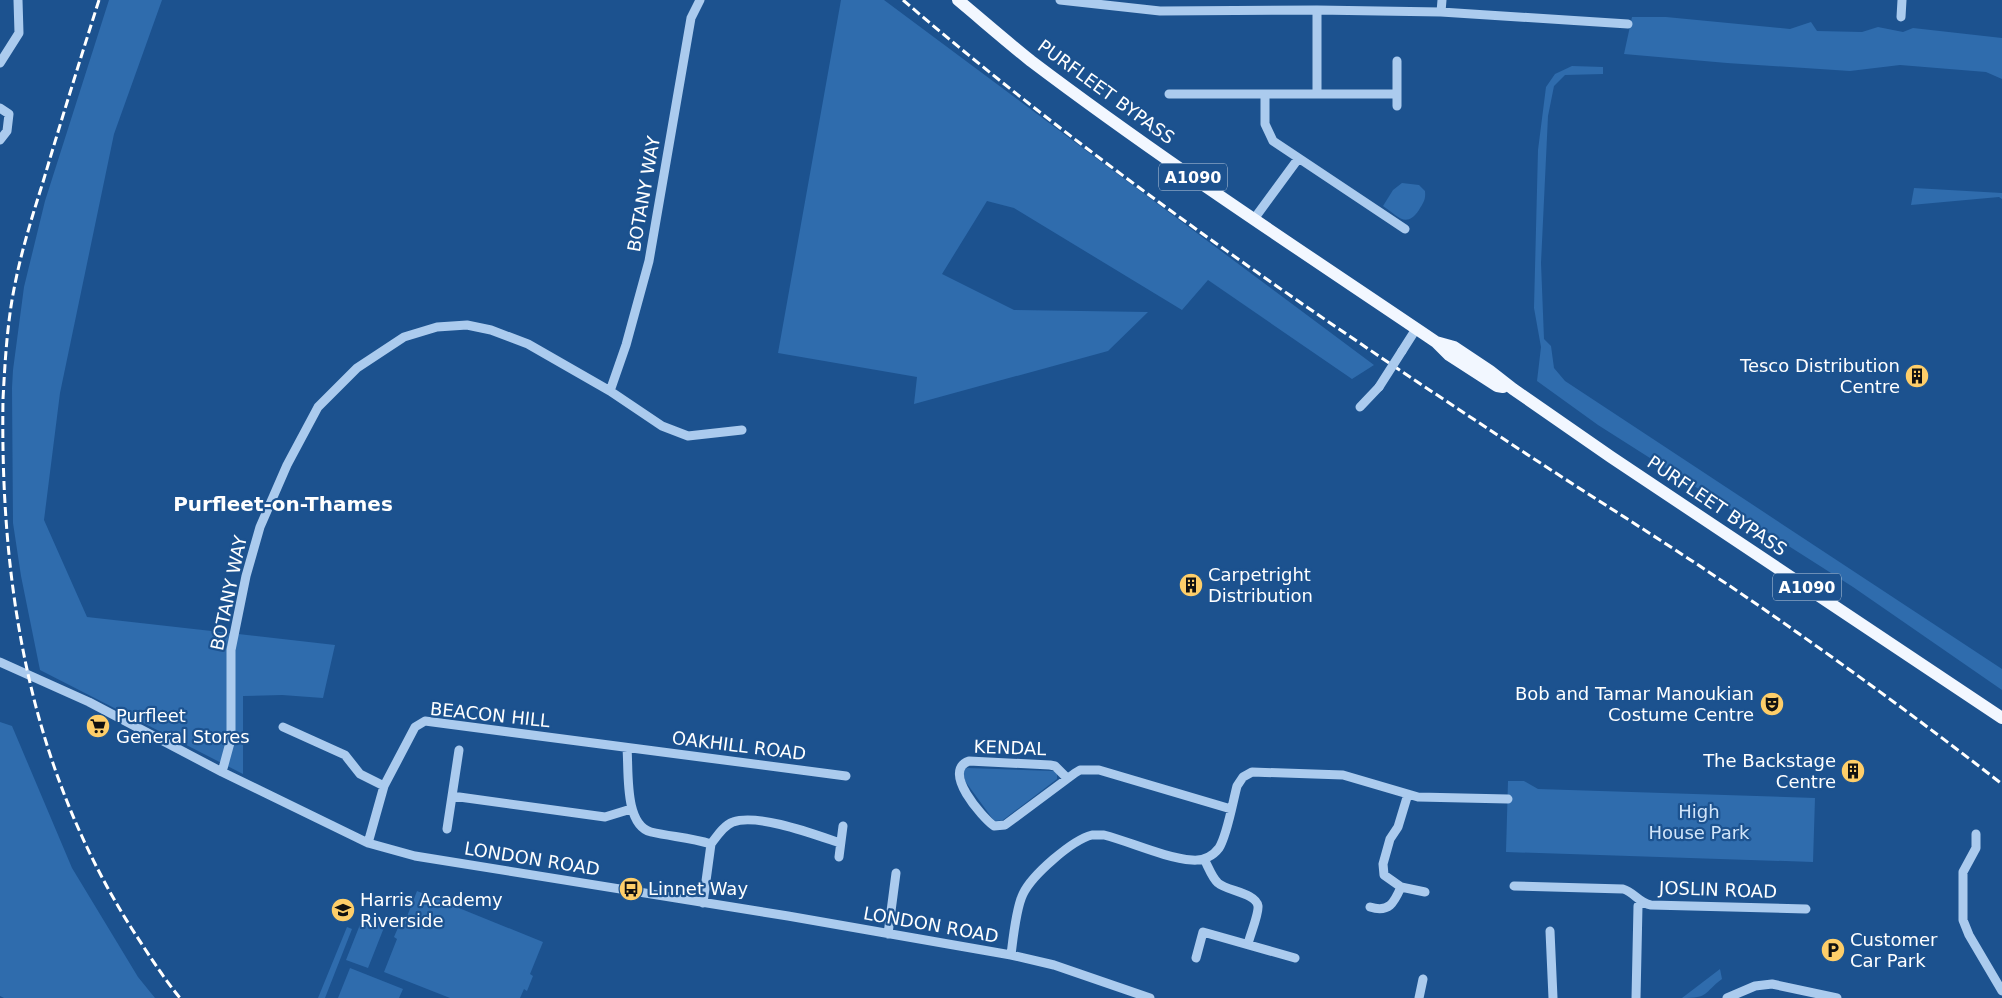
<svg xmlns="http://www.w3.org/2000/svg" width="2002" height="998" viewBox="0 0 2002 998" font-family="'DejaVu Sans',sans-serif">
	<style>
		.green { fill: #2f6cad }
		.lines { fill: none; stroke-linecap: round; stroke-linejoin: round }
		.minor { stroke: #abcbee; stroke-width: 9 }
		.major { stroke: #f2f7ff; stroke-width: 12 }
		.rail { stroke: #fff; stroke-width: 3; stroke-dasharray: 9 4; stroke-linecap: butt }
		.minor-bridge { stroke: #abcbee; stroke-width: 9 }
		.labels { text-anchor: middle; stroke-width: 4.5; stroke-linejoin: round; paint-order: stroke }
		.shield { fill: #1c528f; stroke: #bbcbdd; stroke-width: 1 }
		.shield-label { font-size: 16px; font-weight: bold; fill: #fff }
		.street-label { font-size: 18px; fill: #fff; stroke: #1c528f }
		.poi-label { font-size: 18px; fill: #fff; stroke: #1c528f; text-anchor: start }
		.park-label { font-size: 18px; fill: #d1e5fa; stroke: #1c528f }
		.quarter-label { font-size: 20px; font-weight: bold; fill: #fff; stroke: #1c528f }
	</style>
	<rect width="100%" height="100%" fill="#1c528f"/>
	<path class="green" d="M 109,0 L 162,0 L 114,134 L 60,393 L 44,520 L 87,617 L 335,645 L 323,698 L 282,695 L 243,696 L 243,774 L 40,670 L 21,576 L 13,523 L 12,388 L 13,370 L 24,287 L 45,201 Z
		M 841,0 L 884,0 L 1374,365 L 1352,379 L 1208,280 L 1182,310 L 1014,208 L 987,201 L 942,274 L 1014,310 L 1148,312 L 1108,351 L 914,404 L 917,377 L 778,353 Z
		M 1632,17 L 1666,17 L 1790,29 L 1811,22 L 1817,31 L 1862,32 L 1878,27 L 1903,32 L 1913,28 L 2002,38 L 2002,79 L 1986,72 L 1900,65 L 1850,71 L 1727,63 L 1624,54 Z
		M 1572,66 L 1603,67 L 1603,74 L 1565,75 L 1554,86 L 1548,116 L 1541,263 L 1544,339 L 1551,346 L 1554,368 L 1565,381 L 2002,669 L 2002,690 L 1853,587 L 1598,425 L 1537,381 L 1541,347 L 1534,308 L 1538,150 L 1546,87 L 1555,74 Z
		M 1402,183 L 1419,185 L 1425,191 C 1426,200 1423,203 1419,210 C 1406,229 1398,216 1383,206 L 1393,190 Z
		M 1914,188 L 2002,193 L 2002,199 L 1999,197 L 1911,205 Z
		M 0,722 L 12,726 L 72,868 L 138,977 L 155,998 L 4,998 L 0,996 Z
		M 967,768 L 1054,771 L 1057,774 L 1057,779 L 1003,820 L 995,821 L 992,818 L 965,781 L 963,770 Z
		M 1508,781 L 1524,781 L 1538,789 L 1815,798 L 1813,862 L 1506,852 Z
		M 417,891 L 543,942 L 530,974 L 533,976 L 527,991 L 524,989 L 520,998 L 450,998 L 384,972 L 397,939 L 394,937 L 400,923 L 404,924 Z
		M 363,917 L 385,925 L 368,968 L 346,960 Z
		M 347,927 L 352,929 L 325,998 L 318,998 Z
		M 350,968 L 403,989 L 399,998 L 338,998 Z
		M 1720,969 L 1722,979 C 1703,993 1710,998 1682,998 Z"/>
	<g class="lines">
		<path class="minor" d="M 1060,0 L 1160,11 L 1317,10 L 1441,12 L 1628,24
			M 1317,10 L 1317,94
			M 1441,12 L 1442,0
			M 1901,17 L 1902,0
			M 0,63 L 19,33 L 18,0
			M 1169,94 L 1397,94
			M 1265,94 L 1265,124 L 1273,141 L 1405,229
			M 1397,106 L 1397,61
			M 0,108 L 9,114 L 7,131 L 0,140
			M 1254,219 L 1298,159
			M 1402,351 L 1416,329
			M 610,391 L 626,345 L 649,261 L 691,18 L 700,0
			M 1360,407 L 1379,387
			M 0,662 L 89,702 L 222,772 L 368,843 L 415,856 L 788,916 L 1011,955 L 1054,965 L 1150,998
			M 283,727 L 345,755 L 360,774 L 384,786
			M 627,749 C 629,771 624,825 651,832 C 672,837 689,837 711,844 L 703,903
			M 222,772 L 231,739 L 231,650 L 246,576 L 260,527 L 287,465 L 318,407 L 357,368 L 404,337 L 437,327 L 467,325 L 491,330 L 528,344 L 610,391 L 662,426 L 688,436 L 742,430
			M 1067,778 L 1055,766 L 1050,765 L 969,761 C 941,771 982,817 994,826 L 1005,825 L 1075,773 L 1080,770 L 1099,770 L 1231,809
			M 1408,794 L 1398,827 L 1390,839 L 1383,864 L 1384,875 L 1401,887 L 1425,892
			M 452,796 L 605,817 L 631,809
			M 447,829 L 459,750
			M 1976,834 L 1976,848 L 1963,872 L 1963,920 L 1969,935 L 2002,991
			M 368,843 L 384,786 L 415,727 L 425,721 L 846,776
			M 711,844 C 717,836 724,825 733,822 C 758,813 816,835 840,843
			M 839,857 L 843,826
			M 1204,859 C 1208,866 1212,878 1218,883 C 1227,891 1256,893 1258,906 C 1259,914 1250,935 1248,944
			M 1514,886 L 1623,889 C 1634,892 1639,903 1651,905 L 1806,909
			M 1370,907 C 1389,913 1394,903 1401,887
			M 1550,931 L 1553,998
			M 888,934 L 896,873
			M 1011,955 C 1013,939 1016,908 1023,894 C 1032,875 1072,840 1092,835 C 1096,835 1100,835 1104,835 C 1131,842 1165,858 1192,860 C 1203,861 1213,856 1219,848 C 1227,836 1233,801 1237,786 L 1243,777 L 1252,772 L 1343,775 L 1418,797 L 1508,799
			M 1196,958 L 1203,932 L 1295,958
			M 1419,998 L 1423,979
			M 1636,998 L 1638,906 L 1641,902
			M 1727,998 L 1755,986 L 1772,984 L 1837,998"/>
		<path class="major" d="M 958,0 C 982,20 1006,41 1031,61 C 1162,160 1300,250 1436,342 L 1449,355 L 1497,386 L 1503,387
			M 1436,342 L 1454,347 L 1490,371 L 1513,389 L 1611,457 L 2002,718"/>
		<path class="rail" d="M 99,0 C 80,60 61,121 43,182 C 32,217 21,252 14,289 C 7,325 5,362 3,399 C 0,588 30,768 132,929 C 147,952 162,976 180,998
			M 903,0 C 1098,168 1313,314 1528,455 C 1617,513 1708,569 1795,631 C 1865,680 1934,731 2002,784"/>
		<path class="minor-bridge" d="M 1379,387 L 1402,351"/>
	</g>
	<defs>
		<g id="building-disc" transform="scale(1.25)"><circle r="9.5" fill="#fece69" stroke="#1c528f"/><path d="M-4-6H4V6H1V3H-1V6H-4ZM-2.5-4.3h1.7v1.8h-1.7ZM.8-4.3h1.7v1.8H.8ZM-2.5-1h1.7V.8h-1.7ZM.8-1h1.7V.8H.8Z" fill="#111"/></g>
		<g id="theatre-disc" transform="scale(1.25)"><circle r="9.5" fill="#fece69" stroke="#1c528f"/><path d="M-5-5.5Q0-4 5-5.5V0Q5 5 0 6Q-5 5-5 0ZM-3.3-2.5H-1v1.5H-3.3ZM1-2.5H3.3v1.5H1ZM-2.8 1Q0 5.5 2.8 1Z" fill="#111"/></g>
		<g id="supermarket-disc" transform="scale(1.25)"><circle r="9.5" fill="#fece69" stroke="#1c528f"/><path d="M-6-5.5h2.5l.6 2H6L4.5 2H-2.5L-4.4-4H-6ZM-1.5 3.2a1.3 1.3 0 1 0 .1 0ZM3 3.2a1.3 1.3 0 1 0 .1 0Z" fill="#111"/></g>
		<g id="bus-disc" transform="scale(1.25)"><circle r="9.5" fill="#fece69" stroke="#1c528f"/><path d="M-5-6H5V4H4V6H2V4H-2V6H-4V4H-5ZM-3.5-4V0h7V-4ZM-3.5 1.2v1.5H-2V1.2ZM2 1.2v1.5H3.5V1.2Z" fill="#111"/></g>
		<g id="school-disc" transform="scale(1.25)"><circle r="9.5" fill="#fece69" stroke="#1c528f"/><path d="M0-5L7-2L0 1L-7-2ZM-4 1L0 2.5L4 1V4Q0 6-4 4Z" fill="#111"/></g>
		<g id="parking-disc" transform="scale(1.25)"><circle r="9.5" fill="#fece69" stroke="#1c528f"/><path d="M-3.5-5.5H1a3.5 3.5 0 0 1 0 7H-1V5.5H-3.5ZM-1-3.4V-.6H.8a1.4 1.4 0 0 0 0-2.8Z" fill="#111"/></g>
	</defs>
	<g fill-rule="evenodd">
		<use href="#building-disc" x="1917" y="376"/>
		<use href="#building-disc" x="1191" y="585"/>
		<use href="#theatre-disc" x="1772" y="704"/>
		<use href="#supermarket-disc" x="98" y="726"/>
		<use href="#building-disc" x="1853" y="771"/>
		<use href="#bus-disc" x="631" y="889"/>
		<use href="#school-disc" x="343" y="910"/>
		<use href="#parking-disc" x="1833" y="950"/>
	</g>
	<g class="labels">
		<g class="shield">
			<rect x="1159" y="163.5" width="68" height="27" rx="4"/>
			<rect x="1773" y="573.5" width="68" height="27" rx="4"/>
		</g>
		<g class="shield-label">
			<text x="1193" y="183">A1090</text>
			<text x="1807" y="593">A1090</text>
		</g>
		<g class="street-label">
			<text transform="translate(1106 92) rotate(36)" y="6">PURFLEET BYPASS</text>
			<text transform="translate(644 194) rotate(-80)" y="6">BOTANY WAY</text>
			<text transform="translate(1717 506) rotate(34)" y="6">PURFLEET BYPASS</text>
			<text transform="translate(229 593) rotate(-78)" y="6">BOTANY WAY</text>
			<text transform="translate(490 715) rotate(6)" y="6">BEACON HILL</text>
			<text transform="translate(739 746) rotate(7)" y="6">OAKHILL ROAD</text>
			<text transform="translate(1010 748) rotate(2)" y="6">KENDAL</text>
			<text transform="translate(532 859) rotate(9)" y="6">LONDON ROAD</text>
			<text transform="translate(1718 890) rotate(2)" y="6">JOSLIN ROAD</text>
			<text transform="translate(931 925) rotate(10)" y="6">LONDON ROAD</text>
		</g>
		<g class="poi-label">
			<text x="1900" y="372" text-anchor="end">Tesco Distribution<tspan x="1900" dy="21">Centre</tspan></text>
			<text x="1208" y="581">Carpetright<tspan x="1208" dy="21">Distribution</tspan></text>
			<text x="1754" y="700" text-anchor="end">Bob and Tamar Manoukian<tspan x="1754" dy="21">Costume Centre</tspan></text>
			<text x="116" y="722">Purfleet<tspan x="116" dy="21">General Stores</tspan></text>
			<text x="1836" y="767" text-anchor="end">The Backstage<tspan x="1836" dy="21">Centre</tspan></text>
			<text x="648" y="895">Linnet Way</text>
			<text x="360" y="906">Harris Academy<tspan x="360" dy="21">Riverside</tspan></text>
			<text x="1850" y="946">Customer<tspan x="1850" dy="21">Car Park</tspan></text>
		</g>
		<g class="park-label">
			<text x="1699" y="818">High<tspan x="1699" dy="21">House Park</tspan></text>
		</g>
		<g class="quarter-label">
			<text x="283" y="511">Purfleet-on-Thames</text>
		</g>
	</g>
</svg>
